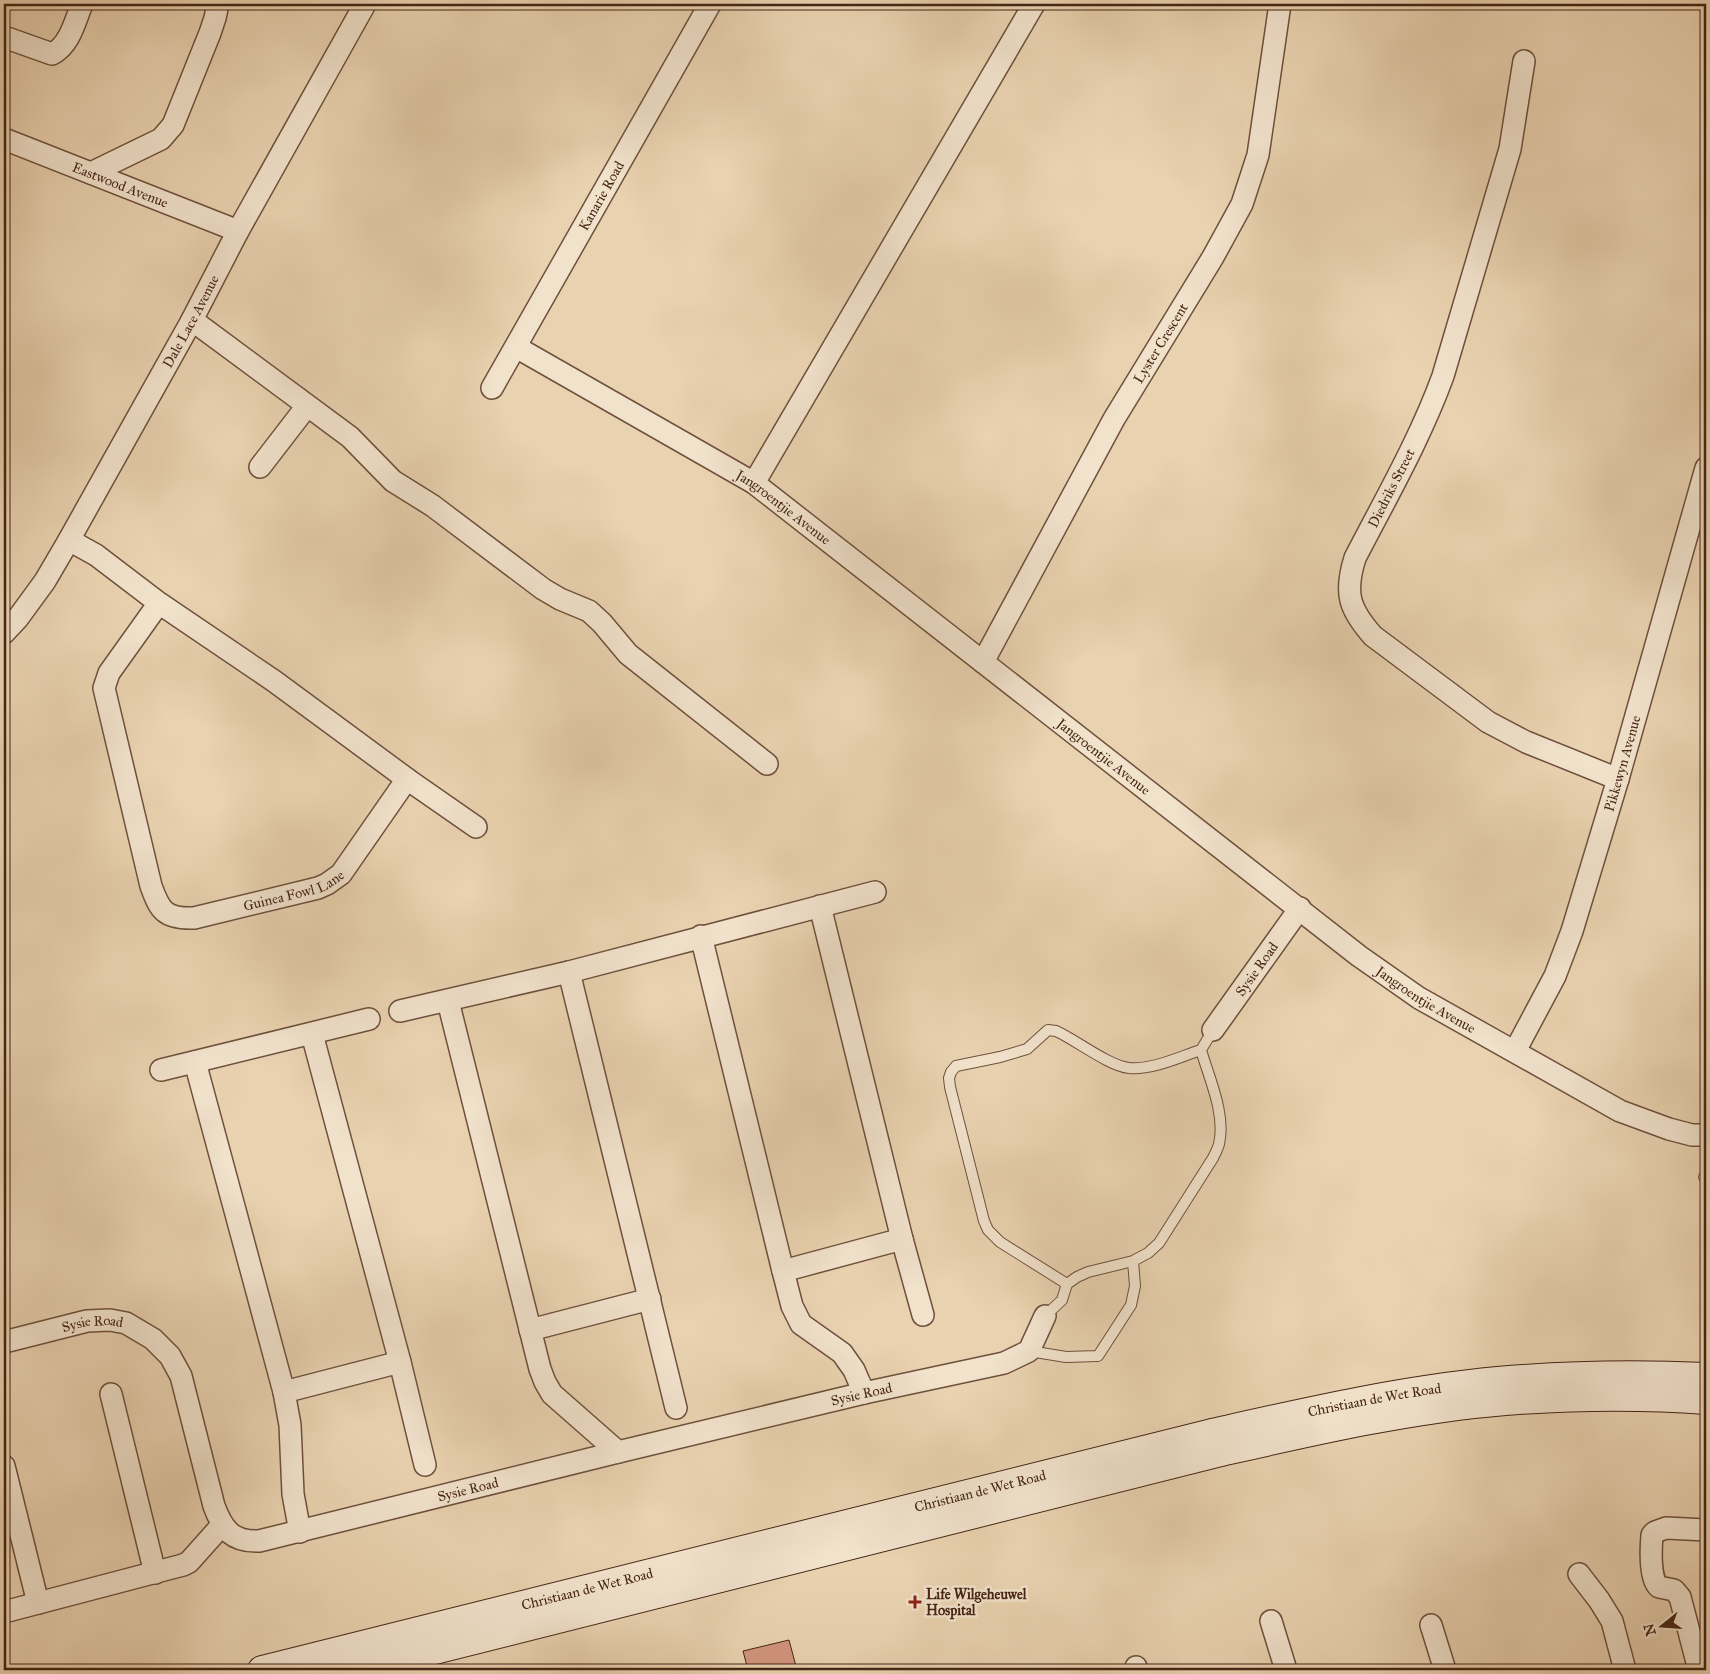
<svg xmlns="http://www.w3.org/2000/svg" width="1710" height="1674" viewBox="0 0 1710 1674" font-family="'IM FELL Great Primer',serif">
	<style>
		.building { fill: #d1947d; stroke: #462515 }
		.lines { fill: none; stroke-linecap: round; stroke-linejoin: round }
		.service-casing { stroke: #6f503c; stroke-width: 12 }
		.minor-casing { stroke: #6f503c; stroke-width: 24 }
		.secondary-casing { stroke: #462515; stroke-width: 30 }
		.service { stroke: #f1e2cc; stroke-width: 10 }
		.minor { stroke: #f1e2cc; stroke-width: 21 }
		.secondary { stroke: #f1e2cc; stroke-width: 28 }
		.poi-dot { fill: #8f2418; stroke: #f1e2cc; stroke-width: 2 }
		.labels { text-anchor: middle; stroke-width: 5; stroke-linejoin: round; paint-order: stroke }
		.street-label { font-size: 14px; fill: #462515; stroke: #f1e2cc }
		.poi-label { font-size: 14px; font-weight: bold; fill: #462515; stroke: #f1e2cc; text-anchor: start }
	</style>
	<rect width="100%" height="100%" fill="#e9d2b0"/>
	<filter id="stains"><feTurbulence type="fractalNoise" baseFrequency=".004" numOctaves="4"/><feColorMatrix values="0 0 0 0 .2 0 0 0 0 .09 0 0 0 0 .02 0 0 0 .5 -.17"/></filter>
	<radialGradient id="worn" r=".72"><stop offset=".6" stop-color="#630" stop-opacity="0"/><stop offset="1" stop-color="#630" stop-opacity=".3"/></radialGradient>
	<path class="building" d="M 789,1640 L 797,1670 L 748,1670 L 743,1651 Z"/>
	<g class="lines">
		<g class="service-casing">
			<path id="service" d="M 1704,1177 L 1706,1177
				M 1067,1284 L 1000,1242 L 988,1230 L 984,1221 L 950,1087 L 949,1078 L 951,1072 L 956,1066 L 1000,1057 L 1027,1049 L 1048,1030 L 1056,1031 C 1076,1040 1109,1066 1129,1068 C 1153,1070 1179,1057 1201,1050 L 1213,1030
				M 1045,1316 L 1062,1300 L 1067,1284 L 1077,1277 L 1088,1272 L 1133,1261 L 1148,1253 L 1159,1243 L 1213,1158 C 1215,1154 1218,1148 1219,1144 C 1226,1114 1209,1078 1201,1050
				M 1029,1351 L 1066,1357 L 1098,1356 L 1131,1305 L 1135,1286 L 1133,1261"/>
		</g>
		<g class="minor-casing">
			<g id="minor">
				<path d="M 4,37 L 52,54 C 70,45 75,21 82,4"/>
				<path d="M 1524,61 L 1510,149 L 1443,376 C 1420,439 1386,498 1355,558 C 1344,593 1349,609 1373,636 L 1488,722 L 1526,742 L 1618,779"/>
				<path id="s1" d="M 4,139 L 238,231"/>
				<path d="M 91,173 L 161,139 L 173,125 L 210,33 L 215,18 L 218,4"/>
				<path d="M 192,320 L 350,437 L 393,481 L 433,506 L 543,589 L 560,599 L 589,611 L 602,623 L 628,654 L 767,764"/>
				<path id="s2" d="M 516,347 L 754,483 L 1359,956 L 1419,998 L 1620,1111 L 1669,1129 L 1692,1135 L 1706,1135"/>
				<path id="s3" d="M 492,388 L 710,4"/>
				<path d="M 260,467 L 307,406"/>
				<path d="M 754,483 L 1034,4"/>
				<path id="s4" d="M 69,540 L 96,555 L 159,603 L 109,673 L 104,688 L 151,886 C 160,911 165,919 194,918 L 318,888 L 327,884 L 341,874 L 407,779 L 274,681 L 159,603"/>
				<path id="s5" d="M 4,633 L 18,618 L 45,581 L 69,540 L 192,320 L 238,231 L 365,4"/>
				<path id="s6" d="M 983,662 L 1114,419 L 1213,257 L 1242,204 L 1258,155 L 1280,4"/>
				<path d="M 407,779 L 476,827"/>
				<path d="M 820,906 L 902,1239 L 923,1315"/>
				<path d="M 701,936 L 783,1271"/>
				<path d="M 569,972 L 676,1408"/>
				<path d="M 448,1001 L 540,1369 L 545,1382 L 552,1394 L 618,1452"/>
				<path d="M 400,1011 L 569,972 L 875,892"/>
				<path id="s7" d="M 1213,1030 L 1300,908"/>
				<path d="M 312,1034 L 400,1362 L 425,1465"/>
				<path id="s8" d="M 1515,1051 L 1555,976 L 1572,931 L 1618,779 L 1706,468"/>
				<path d="M 195,1062 L 284,1392 L 290,1425 L 293,1494 L 300,1532"/>
				<path d="M 161,1070 L 369,1019"/>
				<path d="M 530,1330 L 650,1299"/>
				<path id="s9" d="M 4,1342 L 87,1321 L 110,1320 L 126,1323 L 153,1339 L 170,1356 L 181,1376 L 214,1506 C 223,1530 232,1542 259,1541 L 618,1452 L 864,1393 L 1004,1363 L 1029,1351 L 1045,1316"/>
				<path d="M 284,1392 L 400,1362"/>
				<path d="M 864,1393 L 854,1370 L 842,1353 L 801,1324 L 792,1306 L 783,1271 L 902,1239"/>
				<path d="M 111,1394 L 155,1573"/>
				<path d="M 4,1466 L 38,1603"/>
				<path d="M 1579,1574 L 1599,1600 L 1612,1621 L 1625,1670"/>
				<path d="M 4,1612 L 183,1565 L 189,1562 L 222,1525"/>
				<path d="M 1271,1621 L 1286,1670"/>
				<path d="M 1431,1625 L 1445,1670"/>
				<path d="M 1136,1667 L 1137,1670"/>
				<path d="M 1699,1670 L 1680,1597 L 1674,1590 L 1659,1587 C 1649,1579 1651,1547 1652,1535 L 1655,1532 L 1666,1528 L 1706,1530"/>
			</g>
		</g>
		<g class="secondary-casing">
			<g id="secondary">
				<path id="s10" d="M 262,1670 L 1212,1433 C 1306,1412 1401,1390 1498,1381 C 1567,1375 1637,1374 1706,1377"/>
				<path d="M 355,1670 L 1221,1452 C 1314,1431 1409,1409 1505,1401 C 1572,1396 1639,1395 1706,1400"/>
			</g>
		</g>
		<use href="#service" class="service"/>
		<use href="#minor" class="minor"/>
		<use href="#secondary" class="secondary"/>
	</g>
	<path class="poi-dot" d="M912.5 1594.5h5v5h5v5h-5v5h-5v-5h-5v-5h5z"/>
	<g class="labels">
		<g class="street-label">
			<text dy="5" stroke="none"><textPath href="#s1" startOffset="125">Eastwood Avenue</textPath></text>
			<text dy="5" stroke="none"><textPath href="#s3" startOffset="221">Kanarie Road</textPath></text>
			<text dy="5" stroke="none"><textPath href="#s5" startOffset="364">Dale Lace Avenue</textPath></text>
			<text dy="5" stroke="none"><textPath href="#s6" startOffset="365">Lyster Crescent</textPath></text>
			<text transform="translate(1391 488) rotate(-63)" y="5">Diedriks Street</text>
			<text dy="5" stroke="none"><textPath href="#s2" startOffset="312">Jangroentjie Avenue</textPath></text>
			<text dy="5" stroke="none"><textPath href="#s2" startOffset="718">Jangroentjie Avenue</textPath></text>
			<text dy="5" stroke="none"><textPath href="#s8" startOffset="308">Pikkewyn Avenue</textPath></text>
			<text dy="5" stroke="none"><textPath href="#s4" startOffset="579">Guinea Fowl Lane</textPath></text>
			<text dy="5" stroke="none"><textPath href="#s7" startOffset="75">Sysie Road</textPath></text>
			<text dy="5" stroke="none"><textPath href="#s2" startOffset="1122">Jangroentjie Avenue</textPath></text>
			<text dy="5" stroke="none"><textPath href="#s9" startOffset="91">Sysie Road</textPath></text>
			<text dy="5" stroke="none"><textPath href="#s9" startOffset="1020">Sysie Road</textPath></text>
			<text dy="5" stroke="none"><textPath href="#s10" startOffset="1145">Christiaan de Wet Road</textPath></text>
			<text dy="5" stroke="none"><textPath href="#s9" startOffset="615">Sysie Road</textPath></text>
			<text dy="5" stroke="none"><textPath href="#s10" startOffset="740">Christiaan de Wet Road</textPath></text>
			<text dy="5" stroke="none"><textPath href="#s10" startOffset="335">Christiaan de Wet Road</textPath></text>
		</g>
		<g class="poi-label">
			<text x="926" y="1599">Life Wilgeheuwel<tspan x="926" dy="16">Hospital</tspan></text>
		</g>
	</g>
	<rect width="1710" height="1674" fill="none" stroke="#e9d2b0" stroke-width="20"/>
	<rect x="5" y="5" width="1700" height="1664" fill="none" stroke="#462515" stroke-width="2.5"/>
	<rect x="10" y="10" width="1690" height="1654" fill="none" stroke="#462515"/>
	<g transform="translate(1662 1626) rotate(253)" stroke="#f1e2cc" stroke-width="4" paint-order="stroke">
	<path d="M0-4L9 19L0 12L-9 19Z" fill="#462515"/>
	<text y="-8" font-size="14" font-weight="bold" text-anchor="middle" fill="#462515">N</text>
	</g>
	<rect width="100%" height="100%" filter="url(#stains)"/>
	<rect width="100%" height="100%" fill="url(#worn)"/>
</svg>
